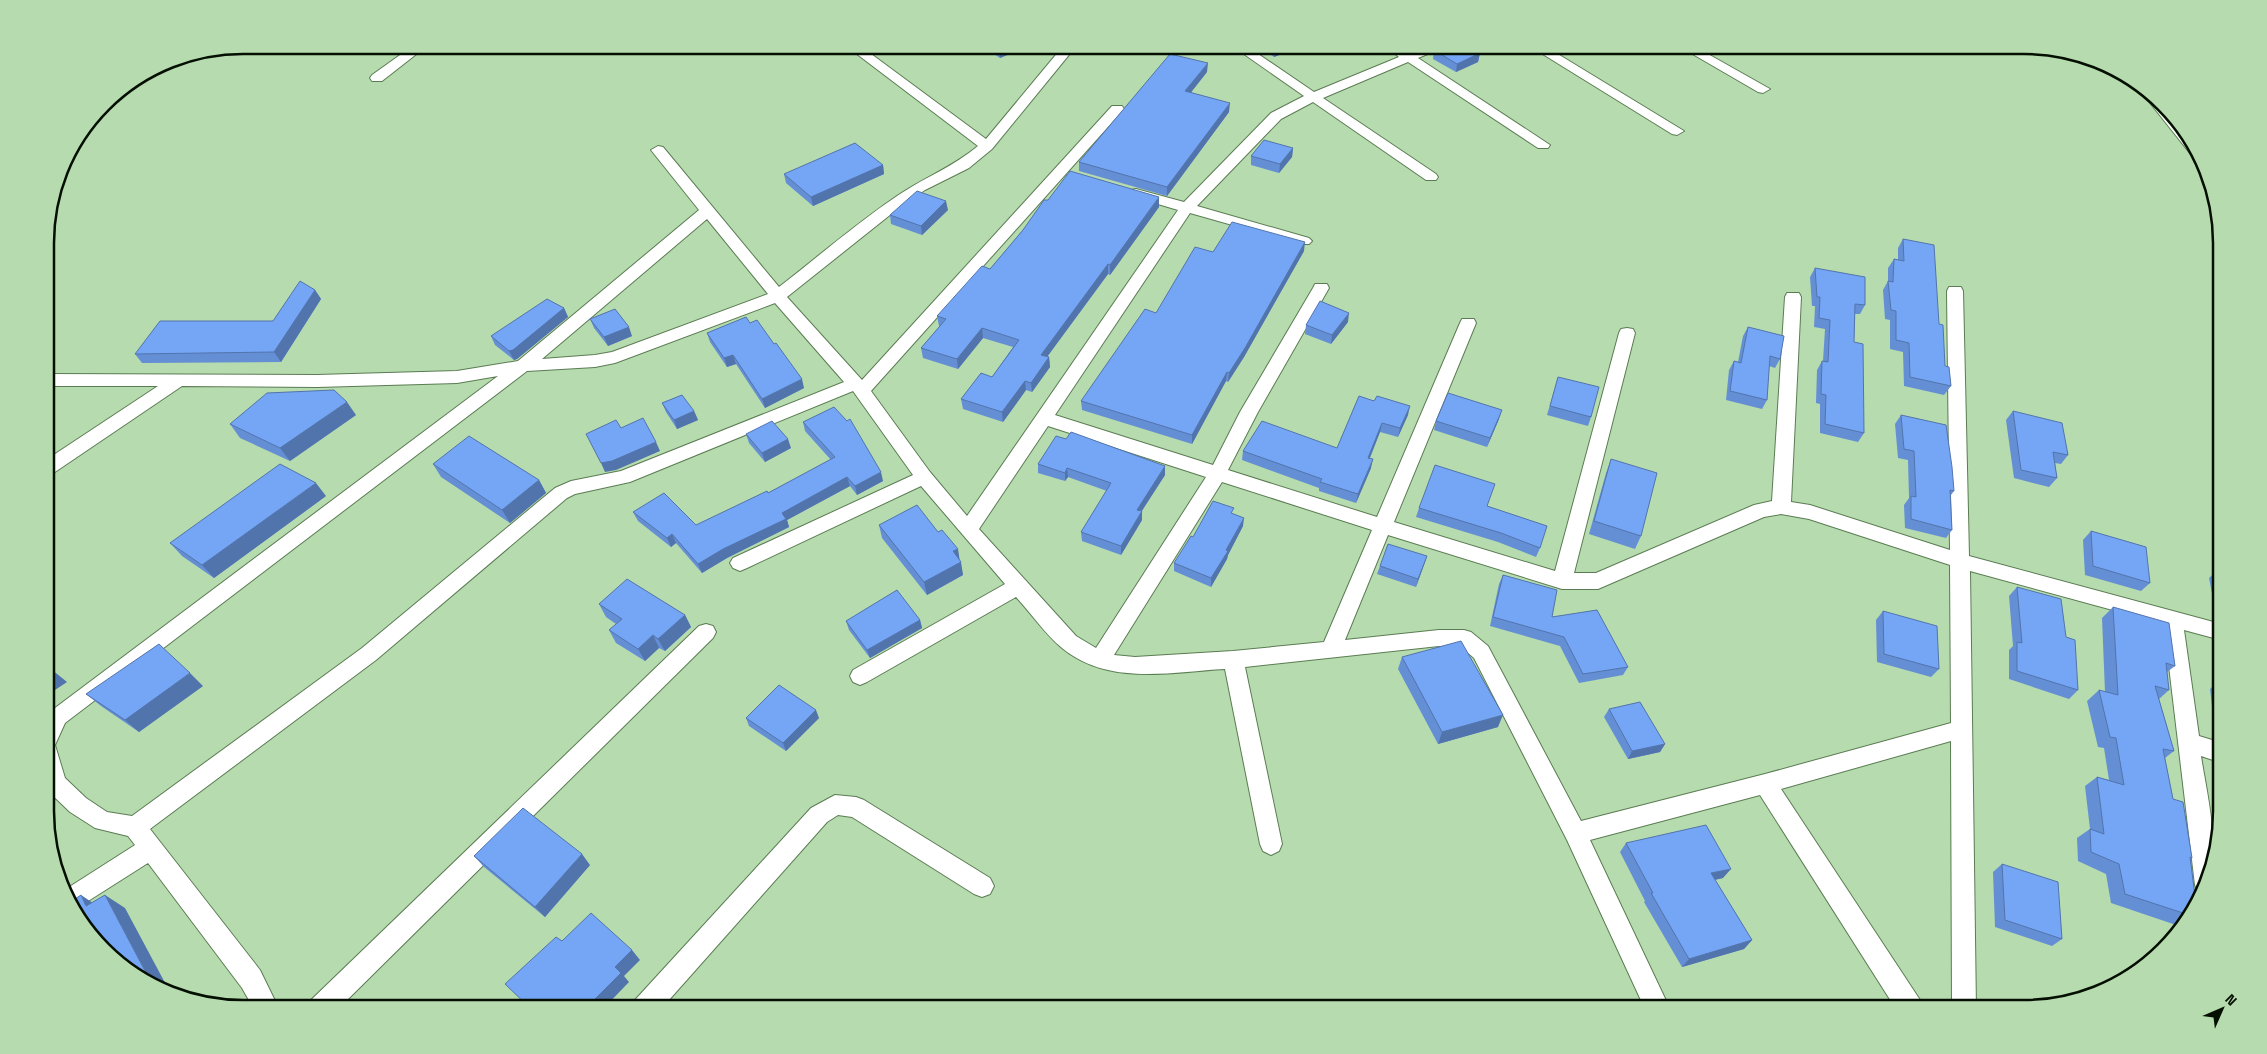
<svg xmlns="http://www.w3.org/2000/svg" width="2267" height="1054" viewBox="0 0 2267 1054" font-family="'Space Grotesk',sans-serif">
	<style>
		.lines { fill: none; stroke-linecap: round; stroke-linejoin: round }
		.street-casing { stroke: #5b7c53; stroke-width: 2 }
		.street { fill: #fff; fill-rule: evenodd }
		.wall { fill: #658fd4 }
		.shaded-wall { fill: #5274ac }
		.building { fill: #75a6f6; stroke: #5274ac }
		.rim { fill: none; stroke: #040f02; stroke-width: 2.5 }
	</style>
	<rect width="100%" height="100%" fill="#b6dbae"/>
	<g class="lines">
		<g class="street-casing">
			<path id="street" d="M 414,45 L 428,45 L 382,81 L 372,81 L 370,78 L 372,75 Z
				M 845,45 L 859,45 L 986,139 L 1064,45 L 1077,45 L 992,149 L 969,168 L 925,190 L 900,207 L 787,297 L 862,380 L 1112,106 L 1122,106 L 1124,109 L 871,391 L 930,472 L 967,516 L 1178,210 L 1131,196 L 1129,193 L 1131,190 L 1136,189 L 1184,202 L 1271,113 L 1304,96 L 1231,45 L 1245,45 L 1314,92 L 1399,57 L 1384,45 L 1399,45 L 1410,52 L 1427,45 L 1444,45 L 1442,48 L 1418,58 L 1550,145 L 1548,148 L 1538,148 L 1408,62 L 1323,98 L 1436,174 L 1438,177 L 1436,180 L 1426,180 L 1313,102 L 1281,119 L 1197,206 L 1309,238 L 1312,241 L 1309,244 L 1299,244 L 1190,213 L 1055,415 L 1213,465 L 1240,412 L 1313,288 L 1315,284 L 1327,284 L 1329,288 L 1258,412 L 1228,470 L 1377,517 L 1460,323 L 1462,319 L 1474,319 L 1476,323 L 1394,522 L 1555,571 L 1619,333 L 1621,329 L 1627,328 L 1633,329 L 1635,333 L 1574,573 L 1596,573 L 1754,505 L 1772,501 L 1785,297 L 1787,293 L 1799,293 L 1801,297 L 1791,502 L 1810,505 L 1950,550 L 1947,291 L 1949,287 L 1961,287 L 1963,291 L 1969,556 L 2221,624 L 2221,640 L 2184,630 L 2199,736 L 2222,743 L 2222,763 L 2201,756 C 2207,796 2224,859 2202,894 L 2199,893 L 2195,885 L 2164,624 L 1970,571 L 1976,1009 L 1952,1009 L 1951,741 L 1781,789 L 1920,1000 L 1923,1009 L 1896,1009 L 1760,795 L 1590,840 L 1670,1009 L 1645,1009 L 1567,840 L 1474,658 L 1460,646 L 1439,646 L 1245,667 L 1282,844 L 1279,851 L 1271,855 L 1263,851 L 1260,844 L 1225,669 C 1170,672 1108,686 1062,648 C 1045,634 1031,613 1016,597 L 867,682 L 860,685 L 853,682 L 850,676 L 853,670 L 1005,584 L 921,486 L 747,568 L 740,571 L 733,568 L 730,563 L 733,558 L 913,475 L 853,391 L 630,482 L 575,494 L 567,498 L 376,660 L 150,829 L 260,970 L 279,1009 L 254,1009 L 242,988 L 148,863 L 74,910 L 63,891 L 135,845 L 128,836 L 95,828 L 70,812 L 47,790 L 46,718 L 51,711 L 498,376 L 457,383 L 317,387 L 182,386 L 52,474 L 46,476 L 46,460 L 158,386 L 46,386 L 46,374 L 317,375 L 457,371 L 518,361 L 699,210 L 651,150 L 658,146 L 663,147 L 779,287 C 819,256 858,222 900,194 C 927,176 953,167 978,146 ZM 707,219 L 768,294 L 612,352 L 595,355 L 542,359 ZM 775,303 L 844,382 L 621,471 L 571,481 L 555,488 L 362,648 L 132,816 L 107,812 L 86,798 L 65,778 L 55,745 L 65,723 L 527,371 L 595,367 L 615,363 ZM 1048,426 L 1206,477 L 1096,648 L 1076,636 L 979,529 ZM 1222,482 L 1372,530 L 1324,642 L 1233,651 L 1135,657 L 1114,655 ZM 1781,514 L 1809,519 L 1950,565 L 1951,723 L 1765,774 L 1581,821 L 1488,646 L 1471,632 L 1464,630 L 1439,630 L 1345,640 L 1388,535 L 1562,589 L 1598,589 L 1764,517 Z
				M 1528,45 L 1543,45 L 1684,131 L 1677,135 L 1672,134 Z
				M 1677,45 L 1692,45 L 1770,89 L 1763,93 L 1758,92 Z
				M 2139,83 L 2176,118 L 2204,163 L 2197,162 L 2139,89 L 2137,86 Z
				M 706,624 L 713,626 L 716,632 L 713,638 L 338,1009 L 308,1009 L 311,1000 L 699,626 Z
				M 835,795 L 856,797 L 864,800 L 990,878 L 994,886 L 990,894 L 982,897 L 974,894 L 852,817 L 838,815 L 827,822 L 661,1009 L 632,1009 L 635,1000 L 811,808 Z"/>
		</g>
		<use href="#street" class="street"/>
	</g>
	<path class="wall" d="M 981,45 L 1031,45 L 1000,58 Z
		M 1257,45 L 1305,45 L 1274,57 Z
		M 1434,50 L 1480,53 L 1478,62 L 1456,72 L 1433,59 Z
		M 1207,72 L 1191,92 L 1229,112 L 1167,196 L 1079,171 L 1079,162 Z
		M 1293,148 L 1292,157 L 1279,173 L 1251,165 L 1251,156 Z
		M 883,165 L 884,174 L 813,206 L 786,183 L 784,174 Z
		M 1048,200 L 1159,207 L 1110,275 L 1108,274 L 1047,357 L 1049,357 L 1050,367 L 1032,392 L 1026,390 L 1003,422 L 963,409 L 961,399 L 992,377 L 1013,347 L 983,338 L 958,369 L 923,358 L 921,348 L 940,326 L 939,326 L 937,316 L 990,269 Z
		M 948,210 L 922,235 L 891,224 L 890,215 Z
		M 1903,239 L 1939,324 L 1945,366 L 1951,386 L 1944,395 L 1904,386 L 1903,352 L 1890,349 L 1890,320 L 1885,319 L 1883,290 L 1888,281 L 1888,268 L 1894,259 L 1898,260 L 1898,248 Z
		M 1304,251 L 1244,357 L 1228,382 L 1226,381 L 1192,444 L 1082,410 L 1081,401 L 1213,252 Z
		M 1815,268 L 1865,305 L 1860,314 L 1855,314 L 1854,342 L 1864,433 L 1858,442 L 1820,433 L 1820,404 L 1816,403 L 1817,370 L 1822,361 L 1823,361 L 1825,329 L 1814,327 L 1815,306 L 1812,306 L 1810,277 Z
		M 315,290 L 321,299 L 281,362 L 142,363 L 135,354 L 273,321 Z
		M 564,308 L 568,317 L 517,359 L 514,360 L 495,345 L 491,336 Z
		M 590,319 L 632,336 L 608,346 L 594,328 Z
		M 1348,322 L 1331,344 L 1305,334 L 1306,325 Z
		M 750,323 L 774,344 L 804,388 L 765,408 L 736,364 L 727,367 L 710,342 L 707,333 Z
		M 1748,327 L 1780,359 L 1775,368 L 1769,366 L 1767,400 L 1762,409 L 1726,400 L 1729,370 L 1734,361 L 1738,362 L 1743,336 Z
		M 1558,377 L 1591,417 L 1588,426 L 1547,415 Z
		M 1359,396 L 1408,415 L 1398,437 L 1380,432 L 1370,458 L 1371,468 L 1356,503 L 1319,491 L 1319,488 L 1242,460 L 1243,451 L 1337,448 Z
		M 662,403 L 694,411 L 698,420 L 677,429 L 666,412 Z
		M 2013,411 L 2068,455 L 2061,464 L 2055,463 L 2057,478 L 2049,487 L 2014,478 L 2006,420 Z
		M 356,415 L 290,461 L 240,438 L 230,424 Z
		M 1901,415 L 1954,491 L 1951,495 L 1952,530 L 1946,538 L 1905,528 L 1904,505 L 1909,498 L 1908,460 L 1898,458 L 1895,424 Z
		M 1499,419 L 1487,447 L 1434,430 L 1436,421 Z
		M 803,422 L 883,481 L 857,495 L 850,486 L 787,520 L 789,527 L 727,558 L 702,573 L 676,543 L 671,547 L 638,521 L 633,512 L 696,525 L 768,493 L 831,460 L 805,431 Z
		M 746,434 L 791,448 L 765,462 L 749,443 Z
		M 1611,459 L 1641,536 L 1635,549 L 1589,534 L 1606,473 Z
		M 433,464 L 539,480 L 546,493 L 510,523 L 441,477 Z
		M 1038,464 L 1165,475 L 1142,511 L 1142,520 L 1121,555 L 1082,541 L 1081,532 L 1107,491 L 1068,477 L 1065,481 L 1038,473 Z
		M 326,496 L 214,578 L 182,556 L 170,543 Z
		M 1488,506 L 1540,548 L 1536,557 L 1498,542 L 1416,517 L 1419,508 Z
		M 1233,514 L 1243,526 L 1228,555 L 1227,559 L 1211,587 L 1174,571 L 1174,563 L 1193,537 Z
		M 879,525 L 960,561 L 963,575 L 927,595 L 882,538 Z
		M 2091,531 L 2150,583 L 2141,591 L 2085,575 L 2083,540 Z
		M 1427,556 L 1416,587 L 1377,574 L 1380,566 Z
		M 2221,567 L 2221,615 L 2216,614 L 2209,578 Z
		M 1503,575 L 1552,617 L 1628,667 L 1623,675 L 1579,683 L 1560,646 L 1490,626 L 1499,584 Z
		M 2017,587 L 2066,637 L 2078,690 L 2069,699 L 2009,679 L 2009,650 L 2013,646 L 2009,596 Z
		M 599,604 L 685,615 L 691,627 L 665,651 L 659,648 L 645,661 L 616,643 L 609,630 L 616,624 L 606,617 Z
		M 2113,607 L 2175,666 L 2167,672 L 2169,690 L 2159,699 L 2174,751 L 2165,758 L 2173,799 L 2192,858 L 2191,859 L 2196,904 L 2182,927 L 2111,903 L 2106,874 L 2078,861 L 2077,838 L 2090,829 L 2085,786 L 2097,777 L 2109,780 L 2104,748 L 2098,747 L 2087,701 L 2099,690 L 2105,692 L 2102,618 Z
		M 1883,611 L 1939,669 L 1931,677 L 1877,662 L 1876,620 Z
		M 920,620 L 922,628 L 870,658 L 849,630 L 846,621 Z
		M 2222,644 L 2222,734 L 2215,732 L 2210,689 L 2216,683 L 2214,650 Z
		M 1402,657 L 1498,727 L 1438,744 L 1398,669 Z
		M 203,686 L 139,732 L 101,706 L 86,694 Z
		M 1609,709 L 1665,744 L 1660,752 L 1628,759 L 1604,717 Z
		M 746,718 L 819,718 L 786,751 L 749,726 Z
		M 1626,843 L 1723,878 L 1715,880 L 1752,940 L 1744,949 L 1682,967 L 1644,902 L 1645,901 L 1620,852 Z
		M 474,856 L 590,865 L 545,917 L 484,867 Z
		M 2002,864 L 2062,939 L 2052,946 L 1995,927 L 1993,872 Z"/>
	<path class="shaded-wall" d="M 1009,45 L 1031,45 L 1000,58 L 999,49 Z
		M 1285,45 L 1305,45 L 1274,57 L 1274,49 Z
		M 1480,53 L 1478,62 L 1456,72 L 1457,64 Z
		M 1208,63 L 1207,72 L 1185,100 L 1185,91 Z
		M 1230,103 L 1229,112 L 1167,196 L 1167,187 Z
		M 1293,148 L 1292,157 L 1279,173 L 1280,164 Z
		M 883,165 L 884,174 L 813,206 L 811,197 Z
		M 1159,197 L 1159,207 L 1110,275 L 1110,265 Z
		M 946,201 L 948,210 L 922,235 L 921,226 Z
		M 1305,242 L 1304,251 L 1244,357 L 1228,382 L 1229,373 Z
		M 1108,264 L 1108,274 L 1041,365 L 1041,355 Z
		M 315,290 L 321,299 L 281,362 L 274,352 Z
		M 564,308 L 568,317 L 517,359 L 514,360 L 509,351 Z
		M 1349,313 L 1348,322 L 1331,344 L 1332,335 Z
		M 629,327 L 632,336 L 608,346 L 604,337 Z
		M 982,328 L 983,338 L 958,369 L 957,359 Z
		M 733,355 L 736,364 L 727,367 L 724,358 Z
		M 1049,357 L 1050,367 L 1032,392 L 1031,383 Z
		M 1227,372 L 1226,381 L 1192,444 L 1192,435 Z
		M 802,379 L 804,388 L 765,408 L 762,399 Z
		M 1025,381 L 1026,390 L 1003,422 L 1002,412 Z
		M 347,402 L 356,415 L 290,461 L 280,448 Z
		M 1410,406 L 1408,415 L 1398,437 L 1400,428 Z
		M 1502,410 L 1499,419 L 1487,447 L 1490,438 Z
		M 694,411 L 698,420 L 677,429 L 674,420 Z
		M 1382,423 L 1380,432 L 1366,467 L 1368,458 Z
		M 788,439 L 791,448 L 765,462 L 762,453 Z
		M 656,442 L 660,451 L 616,470 L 605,472 L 601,463 Z
		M 1373,459 L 1371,468 L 1356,503 L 1358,494 Z
		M 1165,466 L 1165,475 L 1137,518 L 1137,510 Z
		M 1067,468 L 1068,477 L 1065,481 L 1065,473 Z
		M 881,472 L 883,481 L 857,495 L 855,486 Z
		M 847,477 L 850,486 L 787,520 L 789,527 L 727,558 L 702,573 L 698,564 L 782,513 Z
		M 539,480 L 546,493 L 510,523 L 502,510 Z
		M 316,483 L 326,496 L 214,578 L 202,565 Z
		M 1142,511 L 1142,520 L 1121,555 L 1121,546 Z
		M 1244,518 L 1243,526 L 1228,555 L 1227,559 L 1211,587 L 1211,578 Z
		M 672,534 L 676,543 L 671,547 L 667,538 Z
		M 958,549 L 960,562 L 953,551 Z
		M 1427,556 L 1424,565 L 1416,587 L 1418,579 Z
		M 961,562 L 963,575 L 927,595 L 924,582 Z
		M 685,615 L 691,627 L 665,651 L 658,639 Z
		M 920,620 L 922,628 L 870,658 L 867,650 Z
		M 653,635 L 659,648 L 645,661 L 638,649 Z
		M 46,665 L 67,682 L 46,696 Z
		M 190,673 L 203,686 L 139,732 L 125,720 Z
		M 816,710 L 819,718 L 786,751 L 783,743 Z
		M 1503,715 L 1498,727 L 1438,744 L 1442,732 Z
		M 1665,744 L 1660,752 L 1628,759 L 1632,751 Z
		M 582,854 L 590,865 L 545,917 L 535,907 Z
		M 1731,869 L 1723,878 L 1704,882 L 1711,873 Z
		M 81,895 L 102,909 L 86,906 Z
		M 105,895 L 125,908 L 171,994 L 174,995 L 167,994 L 153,986 Z
		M 1752,940 L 1744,949 L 1682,967 L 1689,959 Z
		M 632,950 L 640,960 L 624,976 L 629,982 L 603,1009 L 585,1009 L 615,967 Z"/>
	<path class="building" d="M 993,45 L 1009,45 L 999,49 Z
		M 1269,45 L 1285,45 L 1274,49 Z
		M 1447,45 L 1466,45 L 1480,53 L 1457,64 L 1434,50 Z
		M 1170,54 L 1208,63 L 1185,91 L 1230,103 L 1167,187 L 1079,162 Z
		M 1264,140 L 1293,148 L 1280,164 L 1251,156 Z
		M 855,143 L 883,165 L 811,197 L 784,174 Z
		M 1070,171 L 1159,197 L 1110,265 L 1108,264 L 1041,355 L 1049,357 L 1031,383 L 1025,381 L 1002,412 L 961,399 L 981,373 L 992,377 L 1019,340 L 982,328 L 957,359 L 921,348 L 946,319 L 937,316 L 982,266 L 990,269 L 1023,230 L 1044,200 L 1048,200 Z
		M 917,191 L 946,201 L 921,226 L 890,215 Z
		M 1232,222 L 1305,242 L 1245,348 L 1229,373 L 1227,372 L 1192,435 L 1081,401 L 1145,309 L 1156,313 L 1195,247 L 1213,252 Z
		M 1903,239 L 1934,245 L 1939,324 L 1943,325 L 1945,366 L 1949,367 L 1951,386 L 1910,377 L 1909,343 L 1896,340 L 1896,311 L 1891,310 L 1888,281 L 1893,282 L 1894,259 L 1904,261 Z
		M 1815,268 L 1865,277 L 1865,305 L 1855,304 L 1854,342 L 1863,344 L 1864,433 L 1825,424 L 1826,395 L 1821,394 L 1822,361 L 1828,362 L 1830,320 L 1819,318 L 1820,297 L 1817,297 Z
		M 300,281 L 315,290 L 274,352 L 135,354 L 160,321 L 273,321 Z
		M 547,299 L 564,308 L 513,350 L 509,351 L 491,336 Z
		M 1320,301 L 1349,313 L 1332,335 L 1306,325 Z
		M 615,309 L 629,327 L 604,337 L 590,319 Z
		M 746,317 L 750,323 L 757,320 L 774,344 L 776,343 L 802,379 L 762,399 L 733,355 L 724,358 L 707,333 Z
		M 1748,327 L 1784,336 L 1780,359 L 1770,356 L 1767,400 L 1730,391 L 1734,361 L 1741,363 Z
		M 1558,377 L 1599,387 L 1591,417 L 1550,406 Z
		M 334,390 L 347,402 L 280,448 L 230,424 L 267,393 Z
		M 1448,393 L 1502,410 L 1490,438 L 1436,421 Z
		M 682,395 L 694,411 L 674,420 L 662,403 Z
		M 1359,396 L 1374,401 L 1377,396 L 1410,406 L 1400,428 L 1382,423 L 1368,458 L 1373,459 L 1358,494 L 1320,482 L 1322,479 L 1243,451 L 1262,421 L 1337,448 Z
		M 834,407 L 847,421 L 850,419 L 881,472 L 855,486 L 847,477 L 782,513 L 786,519 L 723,549 L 698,564 L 672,534 L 667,538 L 633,512 L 664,493 L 696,525 L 767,491 L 768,493 L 835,457 L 803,422 Z
		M 2013,411 L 2062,423 L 2068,455 L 2053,452 L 2057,478 L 2021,470 Z
		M 1901,415 L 1946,425 L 1952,467 L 1954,491 L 1950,490 L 1952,530 L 1911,519 L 1911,496 L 1916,497 L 1914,451 L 1904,449 Z
		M 643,418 L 656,442 L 612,461 L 601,463 L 586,434 L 616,420 L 621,428 Z
		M 772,421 L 788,439 L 762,453 L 746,434 Z
		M 1071,432 L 1165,466 L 1137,510 L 1142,511 L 1121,546 L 1081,532 L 1111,483 L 1067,468 L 1065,473 L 1038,464 L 1056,436 L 1066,439 Z
		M 469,436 L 539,480 L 502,510 L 433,464 Z
		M 1611,459 L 1657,473 L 1641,536 L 1594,521 Z
		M 280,464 L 316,483 L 202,565 L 170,543 Z
		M 1435,465 L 1495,484 L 1487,506 L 1547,526 L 1540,548 L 1501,533 L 1419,508 Z
		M 1213,501 L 1234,508 L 1231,513 L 1244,518 L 1226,550 L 1228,551 L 1211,578 L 1174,563 L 1191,536 L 1193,537 Z
		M 917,505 L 938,532 L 942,530 L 958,549 L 953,551 L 961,562 L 924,582 L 879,525 Z
		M 2091,531 L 2146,547 L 2150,583 L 2093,566 Z
		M 1388,544 L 1427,556 L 1418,579 L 1380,566 Z
		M 1503,575 L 1557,590 L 1552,617 L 1597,610 L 1628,667 L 1583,674 L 1564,637 L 1493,617 Z
		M 627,579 L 685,615 L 658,639 L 653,635 L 638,649 L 609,630 L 622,619 L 599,604 Z
		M 2017,587 L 2061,599 L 2066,637 L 2075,640 L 2078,690 L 2017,671 L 2017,642 L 2022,643 Z
		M 897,590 L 920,620 L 867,650 L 846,621 Z
		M 2113,607 L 2169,623 L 2175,666 L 2166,663 L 2169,690 L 2155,686 L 2174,751 L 2163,749 L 2173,799 L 2183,802 L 2192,858 L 2190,857 L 2196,904 L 2189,915 L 2125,894 L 2119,864 L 2091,852 L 2090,829 L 2104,834 L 2097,777 L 2124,785 L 2116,738 L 2110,737 L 2099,690 L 2118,695 Z
		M 1883,611 L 1937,626 L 1939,669 L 1884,654 Z
		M 1461,641 L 1503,715 L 1442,732 L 1402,657 Z
		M 159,644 L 190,673 L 125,720 L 86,694 Z
		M 779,685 L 816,710 L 783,743 L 746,718 Z
		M 1640,702 L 1665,744 L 1632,751 L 1609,709 Z
		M 523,808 L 582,854 L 535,907 L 474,856 Z
		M 1706,825 L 1731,869 L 1711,873 L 1752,940 L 1689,959 L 1651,893 L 1653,893 L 1626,843 Z
		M 2002,864 L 2058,882 L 2062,939 L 2005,920 Z
		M 81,895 L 86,906 L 105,895 L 153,986 L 122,968 L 86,931 L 69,903 Z
		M 591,913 L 632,950 L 615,967 L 621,973 L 585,1009 L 531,1009 L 505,984 L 556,937 L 562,941 Z"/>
	<path d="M0 0H2267V1054H0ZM243 54H2024A189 189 0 0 1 2213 243V811A189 189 0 0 1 2024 1000H243A189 189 0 0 1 54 811V243A189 189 0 0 1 243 54Z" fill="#b6dbae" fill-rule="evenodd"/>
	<path class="rim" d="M243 54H2024A189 189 0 0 1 2213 243V811A189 189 0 0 1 2024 1000H243A189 189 0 0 1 54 811V243A189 189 0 0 1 243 54Z"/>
	<g transform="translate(2222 1009) rotate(45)" stroke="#b6dbae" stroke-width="4" paint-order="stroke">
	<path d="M0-4L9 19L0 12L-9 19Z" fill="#040f02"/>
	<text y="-8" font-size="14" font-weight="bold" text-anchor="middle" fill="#040f02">N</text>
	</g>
</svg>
